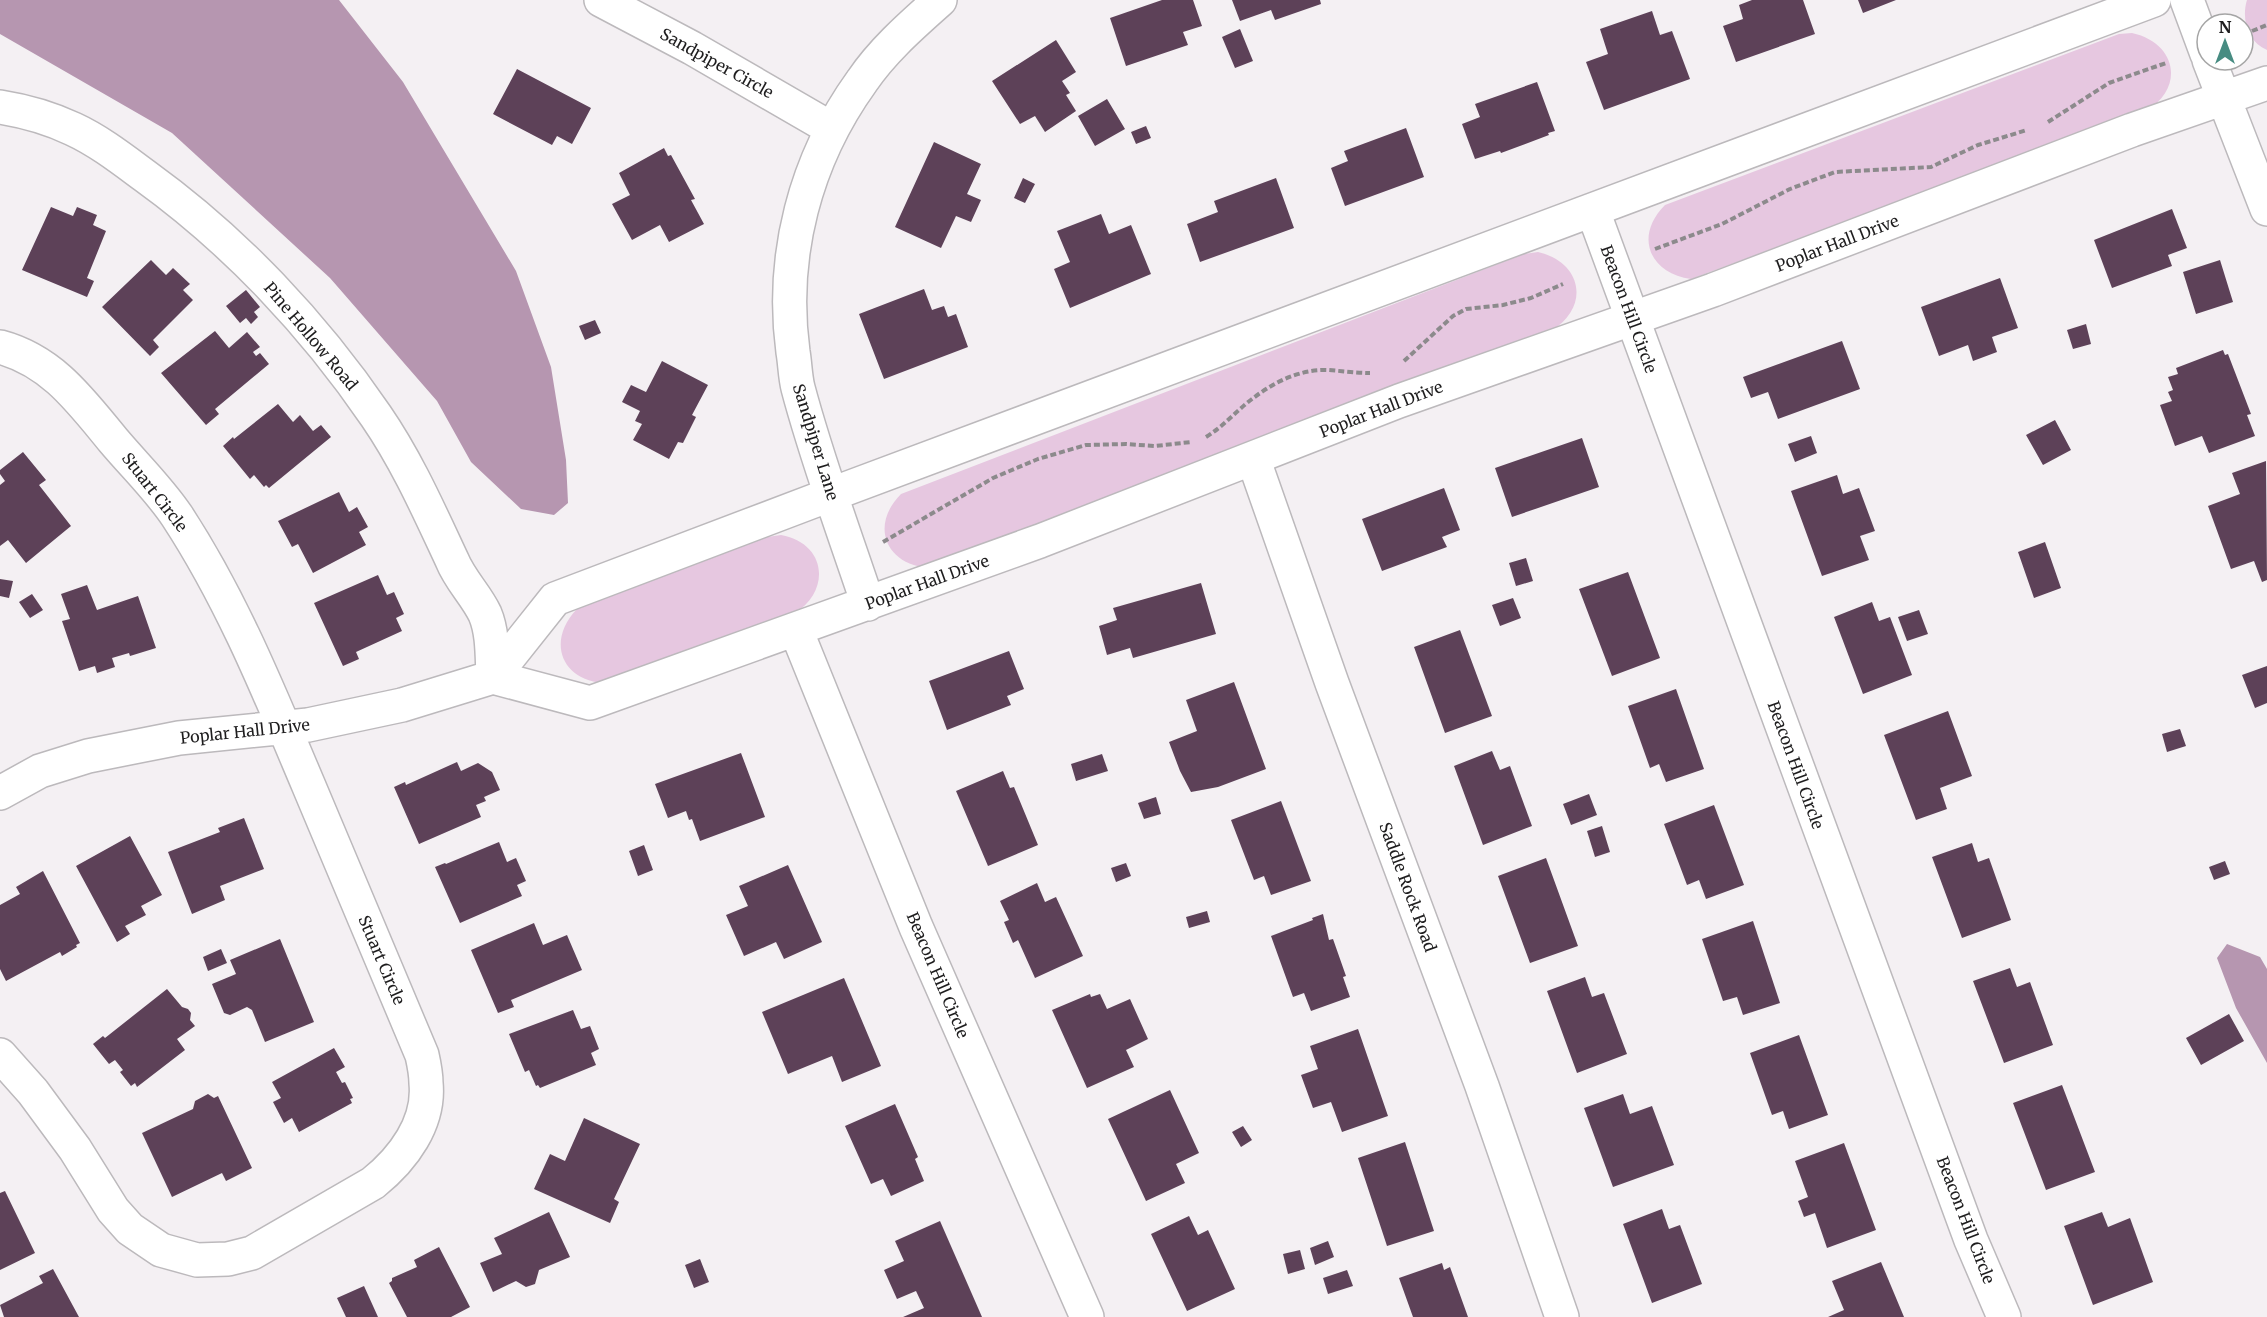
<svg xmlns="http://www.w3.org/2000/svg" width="2267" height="1317" viewBox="0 0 2267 1317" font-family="Merriweather,serif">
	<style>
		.green { fill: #e6c7e0 }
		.water { fill: #b696b0 }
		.building { fill: #5d4158 }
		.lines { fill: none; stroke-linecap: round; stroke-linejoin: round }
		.minor-casing { stroke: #bcb9bc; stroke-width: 36 }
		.path { stroke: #8c8a8c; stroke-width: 4; stroke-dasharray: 6 3; stroke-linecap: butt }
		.minor { stroke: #fff; stroke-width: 33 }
		.labels { text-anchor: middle; stroke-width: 6; stroke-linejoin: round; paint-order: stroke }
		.street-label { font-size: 16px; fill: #1e1d1e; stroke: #fff }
	</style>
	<rect width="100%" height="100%" fill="#f4f0f3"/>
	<path class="green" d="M 2247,0 L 2267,0 L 2267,50 C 2248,42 2241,19 2247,0 Z
		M 2132,33 C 2177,43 2185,88 2146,111 L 1691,279 C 1649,273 1634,236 1665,205 L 2119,34 Z
		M 1538,252 C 1582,262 1591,307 1551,331 L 928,568 C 885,564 870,525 901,494 L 1524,254 Z
		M 781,535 C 826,543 832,590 794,614 L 603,683 C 560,679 547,640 577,609 L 767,537 Z"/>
	<path class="water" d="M 0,0 L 339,0 L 403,82 L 516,271 L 551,367 L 566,460 L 568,503 L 554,515 L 521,509 L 471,462 L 437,401 L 330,278 L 172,133 L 0,34 Z
		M 2227,944 L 2260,957 L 2267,969 L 2267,1063 L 2236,1008 L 2217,958 Z"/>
	<path class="building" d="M 1162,0 L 1193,0 L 1202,26 L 1183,32 L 1188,45 L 1126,66 L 1110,18 Z
		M 1232,0 L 1320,0 L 1321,4 L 1275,20 L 1271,10 L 1240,21 Z
		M 1752,0 L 1803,0 L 1815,34 L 1736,62 L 1723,26 L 1743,19 L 1739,5 Z
		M 1858,0 L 1896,0 L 1863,13 Z
		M 1652,11 L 1660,35 L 1672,31 L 1690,79 L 1604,110 L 1586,62 L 1608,54 L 1600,29 Z
		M 1240,29 L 1253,61 L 1235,68 L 1222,37 Z
		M 1056,40 L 1076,72 L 1062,81 L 1070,93 L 1066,95 L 1076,111 L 1045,132 L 1035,116 L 1020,124 L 992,81 Z
		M 517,69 L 591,108 L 572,144 L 557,136 L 552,145 L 493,114 Z
		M 1537,82 L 1555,131 L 1548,133 L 1549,135 L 1501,153 L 1500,151 L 1475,159 L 1462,124 L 1480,117 L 1475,104 Z
		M 1107,99 L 1125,129 L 1095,146 L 1078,116 Z
		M 1146,126 L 1151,138 L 1136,144 L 1131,132 Z
		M 1406,128 L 1424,177 L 1345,206 L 1331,168 L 1348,161 L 1344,151 Z
		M 934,142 L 981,164 L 967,194 L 981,200 L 971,222 L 956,216 L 941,248 L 895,227 Z
		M 664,148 L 668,156 L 671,155 L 695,199 L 691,200 L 704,224 L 669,242 L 660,225 L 632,240 L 612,204 L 630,195 L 619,173 Z
		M 1023,178 L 1035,184 L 1025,203 L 1014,198 Z
		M 1276,178 L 1294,228 L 1200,262 L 1187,224 L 1218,212 L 1214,201 Z
		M 51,207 L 73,216 L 77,207 L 97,215 L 93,225 L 106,231 L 87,278 L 94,281 L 87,297 L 22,270 Z
		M 2172,209 L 2187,248 L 2168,255 L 2172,266 L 2112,288 L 2094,240 Z
		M 1101,214 L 1109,234 L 1131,225 L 1151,274 L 1070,308 L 1054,269 L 1070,262 L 1057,231 Z
		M 151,260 L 166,275 L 173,268 L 190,284 L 183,290 L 193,300 L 153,340 L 159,347 L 150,356 L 102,307 Z
		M 2220,260 L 2233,302 L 2196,314 L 2183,272 Z
		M 2000,278 L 2018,328 L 1992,337 L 1997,352 L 1973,361 L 1968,345 L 1939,356 L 1921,307 Z
		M 924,289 L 932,310 L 944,306 L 948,317 L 956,314 L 968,347 L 884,379 L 859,314 Z
		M 246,290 L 260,307 L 254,312 L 258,317 L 251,324 L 246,318 L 240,323 L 226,306 Z
		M 595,320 L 601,333 L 585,340 L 579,326 Z
		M 2086,324 L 2091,344 L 2073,349 L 2067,330 Z
		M 215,331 L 229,348 L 247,332 L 260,347 L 253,352 L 256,356 L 260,353 L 269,364 L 215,409 L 219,414 L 206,425 L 161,373 Z
		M 1842,341 L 1860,389 L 1778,419 L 1768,392 L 1751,398 L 1743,377 Z
		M 2223,350 L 2225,355 L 2228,354 L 2251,414 L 2247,415 L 2255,436 L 2209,453 L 2202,436 L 2175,446 L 2160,405 L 2172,401 L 2168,392 L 2173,390 L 2168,377 L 2178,374 L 2176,368 Z
		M 662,361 L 708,385 L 692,415 L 696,417 L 683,443 L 678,442 L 669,459 L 633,440 L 642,424 L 635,421 L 640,411 L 622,402 L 631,385 L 646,392 Z
		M 278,404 L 293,422 L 300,415 L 313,431 L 321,425 L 331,437 L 269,488 L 266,485 L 264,487 L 254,475 L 250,479 L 223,446 L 233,437 L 234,439 Z
		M 2055,420 L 2071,450 L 2043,465 L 2026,435 Z
		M 1811,436 L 1817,453 L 1795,462 L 1788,444 Z
		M 1582,438 L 1599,487 L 1512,517 L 1495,468 Z
		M 23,452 L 46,480 L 39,485 L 71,526 L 26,563 L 8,540 L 0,546 L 0,485 L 5,481 L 0,474 L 0,470 Z
		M 2266,461 L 2267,580 L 2262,582 L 2254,561 L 2231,569 L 2208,506 L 2240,494 L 2232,473 Z
		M 1837,475 L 1843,494 L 1859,488 L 1875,531 L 1860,536 L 1869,560 L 1822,576 L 1791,491 Z
		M 1444,488 L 1460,530 L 1442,537 L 1447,547 L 1382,571 L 1362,519 Z
		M 339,492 L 349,512 L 357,507 L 368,527 L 359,532 L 366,545 L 313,573 L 298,544 L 292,547 L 278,521 Z
		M 2045,542 L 2061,588 L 2034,598 L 2018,552 Z
		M 1526,558 L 1533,581 L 1516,586 L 1509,563 Z
		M 1628,572 L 1660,658 L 1612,676 L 1579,589 Z
		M 378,575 L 387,595 L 394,592 L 404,614 L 396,618 L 402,631 L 356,652 L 359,659 L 343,666 L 314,603 Z
		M 0,579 L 13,581 L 9,598 L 0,596 Z
		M 1201,583 L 1216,634 L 1133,658 L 1130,648 L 1107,655 L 1099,626 L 1117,620 L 1113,608 Z
		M 87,585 L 97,610 L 138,596 L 156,648 L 130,656 L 129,653 L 112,658 L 115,667 L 97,673 L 95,666 L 79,671 L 62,621 L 70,619 L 61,594 Z
		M 32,594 L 43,610 L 30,618 L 19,602 Z
		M 1513,598 L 1521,618 L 1500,626 L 1492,605 Z
		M 1872,602 L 1879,621 L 1890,617 L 1912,675 L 1863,694 L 1834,617 Z
		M 1919,610 L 1928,634 L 1907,641 L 1898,617 Z
		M 1460,630 L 1492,716 L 1445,733 L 1414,647 Z
		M 1009,651 L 1024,689 L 1007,696 L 1011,705 L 947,730 L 929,681 Z
		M 2267,666 L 2267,703 L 2255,708 L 2242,675 Z
		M 1234,682 L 1266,769 L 1218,787 L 1191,792 L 1180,771 L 1169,742 L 1197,731 L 1186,700 Z
		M 1676,689 L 1704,769 L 1666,782 L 1659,764 L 1650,768 L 1628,706 Z
		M 1948,711 L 1972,776 L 1940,788 L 1947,809 L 1916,820 L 1884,735 Z
		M 2180,729 L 2186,746 L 2167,752 L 2162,734 Z
		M 1492,751 L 1500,770 L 1510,766 L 1532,826 L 1483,845 L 1454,766 Z
		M 741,753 L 765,817 L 700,841 L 692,819 L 689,820 L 686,811 L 668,818 L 655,784 Z
		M 1102,754 L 1108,771 L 1076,781 L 1071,764 Z
		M 457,762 L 461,771 L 478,763 L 492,772 L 500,790 L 484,797 L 486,801 L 476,805 L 481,817 L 419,844 L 394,787 L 405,782 L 406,785 Z
		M 1003,771 L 1010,788 L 1014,787 L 1038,845 L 988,866 L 956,791 Z
		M 1589,794 L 1597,815 L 1571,825 L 1563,804 Z
		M 1156,797 L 1161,814 L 1144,819 L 1138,803 Z
		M 1281,801 L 1311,881 L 1271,895 L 1264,876 L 1254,880 L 1231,820 Z
		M 1714,805 L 1744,885 L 1706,899 L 1699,880 L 1687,885 L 1664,824 Z
		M 244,818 L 264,869 L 220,886 L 225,900 L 192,914 L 168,852 L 220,832 L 218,828 Z
		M 1602,826 L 1610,852 L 1595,857 L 1587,831 Z
		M 130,836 L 162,895 L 141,906 L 146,915 L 125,926 L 130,934 L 117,942 L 76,866 Z
		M 499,842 L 507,862 L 516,858 L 526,881 L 517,885 L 522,896 L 460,923 L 435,867 L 445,863 L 446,864 Z
		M 1972,843 L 1978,862 L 1989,858 L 2011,920 L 1962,938 L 1932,857 Z
		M 644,845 L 653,870 L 638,876 L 629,851 Z
		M 1546,858 L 1578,946 L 1530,963 L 1498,876 Z
		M 2225,861 L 2230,874 L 2214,880 L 2209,867 Z
		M 1126,863 L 1131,876 L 1116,882 L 1111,868 Z
		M 788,865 L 822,942 L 784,959 L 776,942 L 744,956 L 726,915 L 748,906 L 739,886 Z
		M 43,871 L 80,943 L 76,945 L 77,947 L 62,956 L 60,952 L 6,981 L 0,969 L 0,905 L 20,894 L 16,887 Z
		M 1037,883 L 1045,902 L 1056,897 L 1083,956 L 1035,978 L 1018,940 L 1013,943 L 1004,922 L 1009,920 L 1000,901 Z
		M 1207,911 L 1210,922 L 1189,928 L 1186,917 Z
		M 1323,914 L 1329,940 L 1333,939 L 1346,976 L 1343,977 L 1350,997 L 1311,1011 L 1304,993 L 1293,997 L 1271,936 L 1313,920 L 1312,918 Z
		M 1753,921 L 1780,1003 L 1743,1015 L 1737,997 L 1723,1001 L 1702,939 Z
		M 534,923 L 543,945 L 567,935 L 582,970 L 511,1000 L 514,1007 L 498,1013 L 471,950 Z
		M 280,939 L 314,1022 L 265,1042 L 252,1010 L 247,1007 L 230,1015 L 224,1013 L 212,984 L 236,974 L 230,960 Z
		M 221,949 L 227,963 L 208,971 L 203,957 Z
		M 2010,968 L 2017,987 L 2030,982 L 2053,1045 L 2004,1063 L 1973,981 Z
		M 1585,977 L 1592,997 L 1604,993 L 1627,1054 L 1577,1073 L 1547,991 Z
		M 844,978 L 881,1066 L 842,1082 L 832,1056 L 788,1074 L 762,1012 Z
		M 167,989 L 182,1007 L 188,1009 L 191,1013 L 190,1020 L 195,1026 L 177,1039 L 185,1050 L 137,1087 L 135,1083 L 131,1086 L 120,1072 L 123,1070 L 115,1060 L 109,1064 L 93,1044 L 103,1036 L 105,1038 Z
		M 1090,994 L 1091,997 L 1100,994 L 1107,1009 L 1130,999 L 1148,1039 L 1126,1050 L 1134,1067 L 1087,1088 L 1052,1010 Z
		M 573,1010 L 581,1029 L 590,1026 L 599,1049 L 591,1053 L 596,1065 L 540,1088 L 538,1085 L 536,1086 L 529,1070 L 525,1072 L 509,1034 Z
		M 2229,1014 L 2244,1041 L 2201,1065 L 2186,1038 Z
		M 1358,1029 L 1388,1116 L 1342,1132 L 1331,1102 L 1313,1108 L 1301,1075 L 1318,1069 L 1310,1046 Z
		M 1799,1035 L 1828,1115 L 1789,1129 L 1783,1111 L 1772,1115 L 1750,1053 Z
		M 334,1048 L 345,1067 L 336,1072 L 342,1083 L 345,1082 L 353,1098 L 350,1099 L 352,1103 L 299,1132 L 292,1118 L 284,1123 L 273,1102 L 281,1098 L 272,1082 Z
		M 2062,1085 L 2095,1172 L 2046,1190 L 2013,1103 Z
		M 1170,1090 L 1199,1153 L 1176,1164 L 1185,1183 L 1146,1201 L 1108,1119 Z
		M 208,1094 L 214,1098 L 218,1096 L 252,1168 L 226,1181 L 222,1173 L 172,1197 L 142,1133 L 193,1109 L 195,1101 Z
		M 1623,1094 L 1630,1114 L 1652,1106 L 1674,1165 L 1613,1187 L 1584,1108 Z
		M 895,1104 L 918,1157 L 915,1159 L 924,1181 L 891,1196 L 883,1179 L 871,1184 L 845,1126 Z
		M 584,1118 L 640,1144 L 614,1199 L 619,1202 L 610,1223 L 534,1189 L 550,1154 L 565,1161 Z
		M 1243,1126 L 1252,1140 L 1241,1147 L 1232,1132 Z
		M 1405,1142 L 1434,1231 L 1387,1246 L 1358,1158 Z
		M 1844,1143 L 1876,1230 L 1827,1248 L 1815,1213 L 1804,1217 L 1798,1201 L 1808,1197 L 1795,1161 Z
		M 5,1191 L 35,1253 L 0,1270 L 0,1193 Z
		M 1662,1209 L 1669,1229 L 1680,1225 L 1702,1284 L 1652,1303 L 1623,1224 Z
		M 549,1212 L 570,1257 L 539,1270 L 535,1284 L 526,1287 L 516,1281 L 493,1292 L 480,1263 L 502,1254 L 494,1238 Z
		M 2102,1212 L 2108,1227 L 2130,1218 L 2153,1282 L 2093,1305 L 2064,1226 Z
		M 1189,1216 L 1198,1235 L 1208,1230 L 1235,1289 L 1187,1311 L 1151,1234 Z
		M 940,1221 L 982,1317 L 903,1317 L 924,1308 L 916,1291 L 897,1299 L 884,1270 L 904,1261 L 895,1241 Z
		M 1328,1241 L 1334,1257 L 1315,1265 L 1310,1248 Z
		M 439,1247 L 470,1307 L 451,1317 L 407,1317 L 389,1283 L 392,1281 L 392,1278 L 417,1267 L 414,1260 Z
		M 1300,1250 L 1305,1269 L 1288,1274 L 1283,1254 Z
		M 700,1259 L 709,1282 L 694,1288 L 685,1265 Z
		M 1881,1262 L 1904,1317 L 1828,1317 L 1844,1310 L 1832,1281 Z
		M 1442,1263 L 1444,1270 L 1450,1267 L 1468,1317 L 1413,1317 L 1399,1278 Z
		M 53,1269 L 79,1317 L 4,1317 L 0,1305 L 43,1283 L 39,1276 Z
		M 1347,1270 L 1353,1286 L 1328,1294 L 1323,1278 Z
		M 364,1286 L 378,1317 L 346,1317 L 337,1298 Z"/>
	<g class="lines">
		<g class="minor-casing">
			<path id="minor" d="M 601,0 L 692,48 L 832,129
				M 2187,0 L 2207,54
				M 2209,60 L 2267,209
				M 0,107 C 25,111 50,118 73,129 C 99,141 122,159 145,176 C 235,241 314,325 376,416 C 407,461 429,511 452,560 C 460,580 476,595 485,614 C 493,633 492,656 493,677
				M 1593,211 L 1971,1240 L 2004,1317
				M 0,347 C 52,361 80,400 113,440 C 134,465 159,489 177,516 C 232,600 269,692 308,784 C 346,874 384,965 422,1055 C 424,1064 426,1074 426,1083 C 430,1123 403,1159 373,1183 L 252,1253 L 228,1259 L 197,1260 L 161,1250 L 130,1229 L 113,1210 L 75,1149 L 33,1092 L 0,1055
				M 1253,458 L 1332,683 L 1482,1086 L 1562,1317
				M 868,604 C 844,532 817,460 798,388 C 795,376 795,363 793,352 C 780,256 805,160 862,81 C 883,50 912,25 940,0
				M 796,630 L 916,927 L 1087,1317
				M 493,677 L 555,599 L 832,494 L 2154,0
				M 0,793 L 40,771 L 88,756 L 179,738 L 308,725 L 402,705 L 493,677 L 590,703 L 1040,541 L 1399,401 L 1713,290 L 2132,130 L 2267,83"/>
		</g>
		<path class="path" d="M 2252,31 L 2267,25
			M 2048,122 L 2109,83 L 2166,63
			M 1655,249 L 1722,224 L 1790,189 L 1835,172 L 1931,167 L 1978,145 L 2027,130
			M 1404,361 L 1453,316 L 1466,309 L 1503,305 L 1531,298 L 1563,284
			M 1206,437 C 1224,426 1236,411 1252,399 C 1274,382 1300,369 1328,370 C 1342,371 1356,373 1370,373
			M 883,542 L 993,478 L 1038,459 L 1086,445 L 1126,444 L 1155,446 L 1191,442"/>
		<use href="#minor" class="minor"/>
	</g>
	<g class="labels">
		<g class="street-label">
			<text transform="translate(717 63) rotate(29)" y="6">Sandpiper Circle</text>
			<text transform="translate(1837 243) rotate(-21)" y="6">Poplar Hall Drive</text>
			<text transform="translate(1629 309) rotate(70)" y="6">Beacon Hill Circle</text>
			<text transform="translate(311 336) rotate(50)" y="6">Pine Hollow Road</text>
			<text transform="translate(1381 409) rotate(-21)" y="6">Poplar Hall Drive</text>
			<text transform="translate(816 442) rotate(73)" y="6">Sandpiper Lane</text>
			<text transform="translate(155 492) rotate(52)" y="6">Stuart Circle</text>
			<text transform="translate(927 582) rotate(-20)" y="6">Poplar Hall Drive</text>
			<text transform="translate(245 731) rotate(-6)" y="6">Poplar Hall Drive</text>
			<text transform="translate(1796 765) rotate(70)" y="6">Beacon Hill Circle</text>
			<text transform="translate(1408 887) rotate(70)" y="6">Saddle Rock Road</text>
			<text transform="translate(382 960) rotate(67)" y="6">Stuart Circle</text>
			<text transform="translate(938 975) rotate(67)" y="6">Beacon Hill Circle</text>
			<text transform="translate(1966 1220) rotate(69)" y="6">Beacon Hill Circle</text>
		</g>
	</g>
	<g transform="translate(2225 42)"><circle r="28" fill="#ffffff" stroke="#a5a5a5" stroke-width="1.5"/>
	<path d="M0-4.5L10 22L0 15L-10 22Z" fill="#478c82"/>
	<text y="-9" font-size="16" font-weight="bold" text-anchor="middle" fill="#1e1d1e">N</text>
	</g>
</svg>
